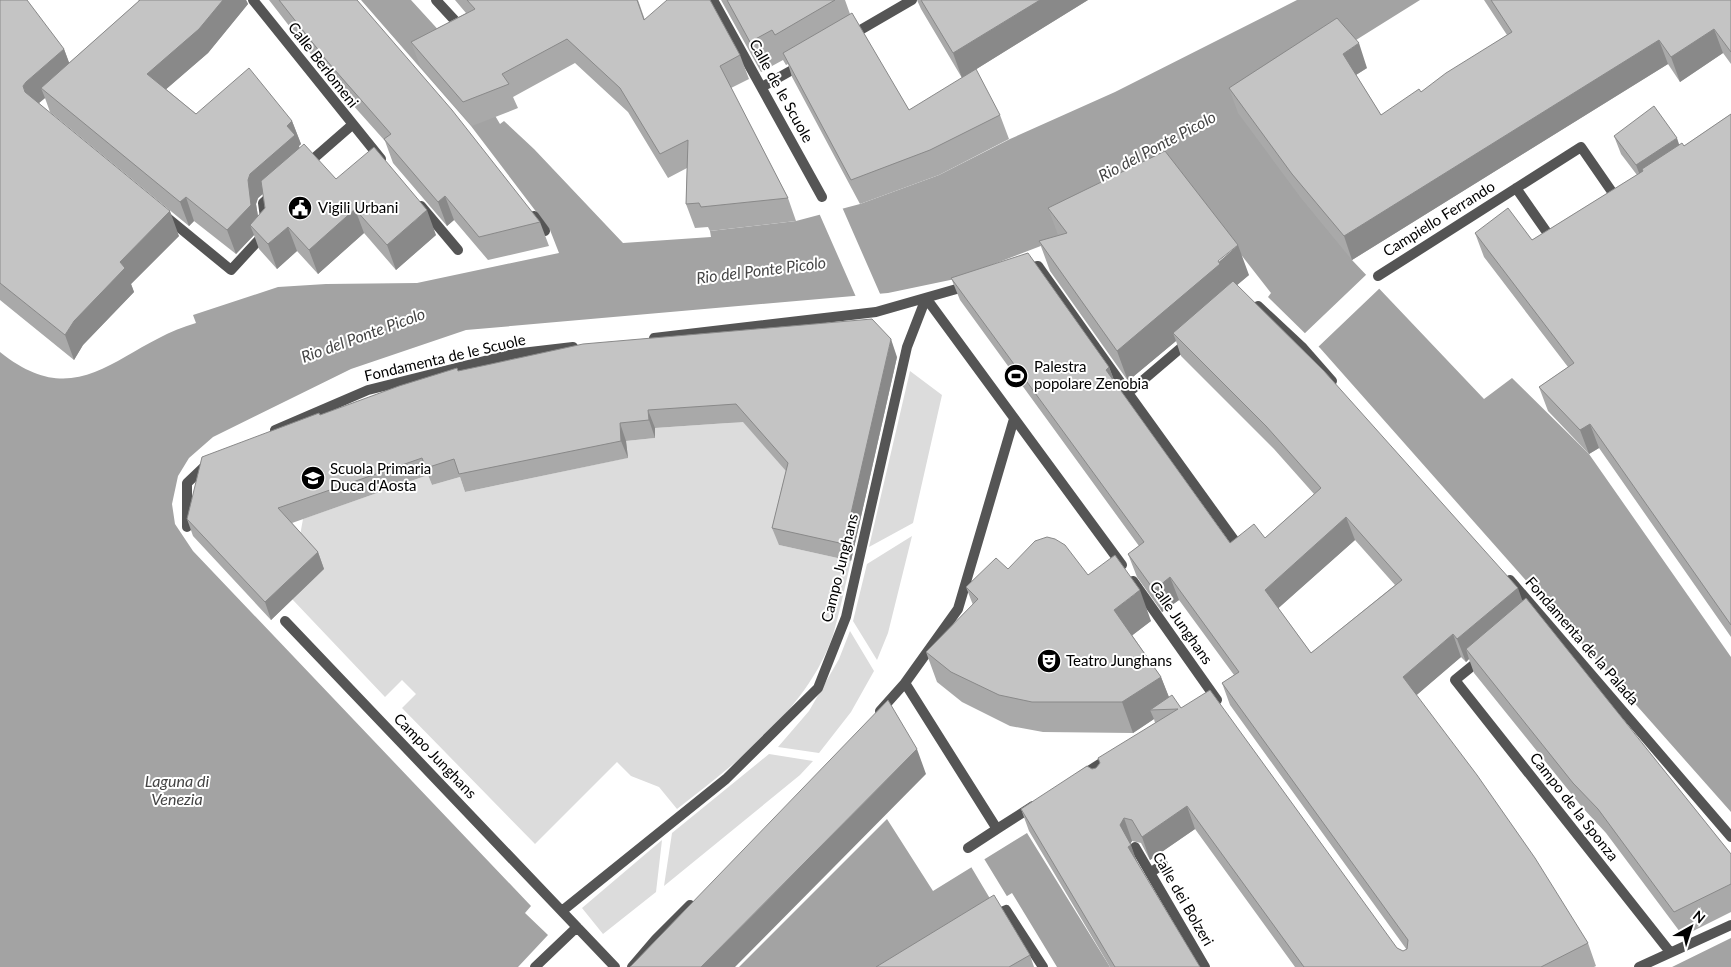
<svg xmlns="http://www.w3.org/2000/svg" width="1731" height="967" viewBox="0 0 1731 967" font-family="Lato,sans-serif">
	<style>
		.green { fill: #dcdcdc }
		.water { fill: #a3a3a3 }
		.pier { fill: #fff }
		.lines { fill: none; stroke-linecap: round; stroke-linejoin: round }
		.pedestrian { stroke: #555; stroke-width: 10 }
		.wall { fill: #a9a9a9; fill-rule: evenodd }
		.shaded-wall { fill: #898989 }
		.building { fill: #c4c4c4; stroke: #898989; fill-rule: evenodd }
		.labels { text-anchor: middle; stroke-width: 4; stroke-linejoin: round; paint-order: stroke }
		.street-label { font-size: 15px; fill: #000; stroke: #fff }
		.poi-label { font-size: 15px; fill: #000; stroke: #fff; text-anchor: start }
		.water-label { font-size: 16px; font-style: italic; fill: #444; stroke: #fff }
	</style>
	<rect width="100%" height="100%" fill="#fff"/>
	<path class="green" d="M 910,371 L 942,395 L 913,523 L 869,547 Z
		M 735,414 L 792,466 L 779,545 L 851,561 C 845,586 840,611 833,635 C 808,709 736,763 677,809 L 659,787 L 631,776 L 617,762 L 535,844 L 402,708 L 416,694 L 402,680 L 385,697 L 292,599 L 324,569 L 299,541 L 303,519 L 428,475 L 432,485 L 460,477 L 465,492 L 627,458 L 626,441 L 655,438 L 655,428 L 728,423 Z
		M 912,536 L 888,633 L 877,660 L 853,621 L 867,564 Z
		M 850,631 L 874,671 L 851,712 L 819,753 L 778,747 L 809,711 L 839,659 Z
		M 769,754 L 813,761 L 800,775 L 664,886 L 672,833 Z
		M 662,840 L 656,892 L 603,934 L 582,908 Z"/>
	<path class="water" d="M 361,0 L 411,0 L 454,47 L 500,124 L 504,121 L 534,149 L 623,243 L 711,237 L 710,231 L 796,221 L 860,204 L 939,175 L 1010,139 L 1115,92 L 1297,0 L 1420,0 L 1348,45 L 1352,260 L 1484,399 L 1512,378 L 1589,454 L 1731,657 L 1731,812 L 1320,348 L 1268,297 L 1271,293 L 1196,197 L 1059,239 L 955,279 L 888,293 L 466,330 L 351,369 L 213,437 L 189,458 L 178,476 L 172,504 L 175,524 L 193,551 L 531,906 L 525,913 L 548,935 L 518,967 L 0,967 L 0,352 C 81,417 119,345 196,323 L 193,315 L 278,287 L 326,284 L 417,283 L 559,253 L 550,230 L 471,126 Z
		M 887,819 L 933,891 L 1027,833 L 1110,967 L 1057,967 L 1012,893 L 891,967 L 739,967 Z
		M 1731,938 L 1731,967 L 1672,967 Z"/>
	<path class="pier" d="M 842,207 L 881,296 L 856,297 L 819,213 Z
		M 1368,273 L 1381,287 L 1316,349 L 1303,335 Z
		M 983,857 L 1008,898 L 995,907 L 970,865 Z"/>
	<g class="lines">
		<path class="pedestrian" d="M 253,0 L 381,159
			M 436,0 L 459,25 L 463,23
			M 713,0 L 822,197
			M 850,36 L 912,0
			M 762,87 L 801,65
			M 305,166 L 352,125
			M 1516,188 L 1553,241
			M 421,206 L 458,250
			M 164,215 L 231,270 L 267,231 L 263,203 L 274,193
			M 534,216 L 545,231
			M 1024,269 L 1038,266 L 1128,393 L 1189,341
			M 1378,276 L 1581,147 L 1619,202
			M 926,298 L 1122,565
			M 1258,306 L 1303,348 L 1332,381
			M 654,338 L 876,312 L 967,286
			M 1128,393 L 1242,551
			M 275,430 L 368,390 L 513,354 L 573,347
			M 187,527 L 187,483 L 207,464
			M 1510,580 L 1731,837
			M 1133,581 L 1217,700
			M 285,621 L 615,967
			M 1482,658 L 1455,680 L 1670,952
			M 905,683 L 997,829 L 968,848
			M 880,711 L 905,683 L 958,609 L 1014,419
			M 1081,776 L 1109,758
			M 997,829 L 1033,806
			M 1135,847 L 1205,967
			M 1150,873 L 1163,864
			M 562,911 L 726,779 L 818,688 L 846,617 L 907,347 L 926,298
			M 992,916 L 1006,910 L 1043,967
			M 535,967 L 577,927
			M 632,967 L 656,939 L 690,905
			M 1639,967 L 1731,925"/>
	</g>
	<path class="wall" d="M 0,0 L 64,49 L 69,63 L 139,1 L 138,0 L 246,0 L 248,4 L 208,53 L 166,89 L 196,114 L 292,121 L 301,144 L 299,146 L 299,148 L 336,179 L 436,235 L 396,270 L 364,233 L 318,274 L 297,251 L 277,269 L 259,249 L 254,235 L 236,254 L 194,221 L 189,226 L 50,112 L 45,98 L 39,103 L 179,236 L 131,284 L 134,292 L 83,345 L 74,360 L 0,300 ZM 263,194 L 265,208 L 258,216 L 256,204 L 258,198 Z
		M 269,0 L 357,0 L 540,222 L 549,246 L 488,260 L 454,220 L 447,226 L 393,163 L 385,141 L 335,85 Z
		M 455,0 L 638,0 L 645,20 L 740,55 L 749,79 L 731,88 L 788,198 L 796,221 L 710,231 L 708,227 L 695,228 L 686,204 L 687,168 L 668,178 L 628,112 L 575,63 L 513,97 L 518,108 L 472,126 L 420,66 L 411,42 L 466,13 Z
		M 721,0 L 845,0 L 850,14 L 909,110 L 1000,115 L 1009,139 L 939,175 L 860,204 L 792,77 L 788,64 L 786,65 L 783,60 L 761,72 Z
		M 917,0 L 1088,0 L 962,78 L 921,9 Z
		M 1484,0 L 1731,0 L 1731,64 L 1723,53 L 1680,82 L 1668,64 L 1352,260 L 1301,198 L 1238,113 L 1229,88 L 1367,68 L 1356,75 L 1381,115 L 1421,92 L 1507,35 Z
		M 1731,114 L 1731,637 L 1599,448 L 1589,454 L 1548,411 L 1539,387 L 1568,367 L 1484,257 L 1475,233 L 1532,240 L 1637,175 L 1621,154 L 1614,136 L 1684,146 Z
		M 1048,208 L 1249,275 L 1237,285 L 1523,601 L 1731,854 L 1731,912 L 1683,936 L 1606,833 L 1582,807 L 1474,673 L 1469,659 L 1466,662 L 1461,657 L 1416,695 L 1588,943 L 1596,966 L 1594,967 L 1295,967 L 1195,829 L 1150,860 L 1141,843 L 1132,841 L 1130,844 L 1136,860 L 1200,967 L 1110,967 L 1029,831 L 1021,809 L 1092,769 L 1096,768 L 1155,723 L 1154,719 L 1133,733 L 1043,732 L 1010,726 L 962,702 L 937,682 L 926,652 L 973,605 L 966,587 L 1008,569 L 1088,575 L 1151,621 L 1132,635 L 1161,677 L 1169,698 L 1181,708 L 1397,948 L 1403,951 L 1407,950 L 1230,705 L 1222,683 L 1234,675 L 1179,600 L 1162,612 L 1137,577 L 1128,554 L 1139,546 L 960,300 L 951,278 L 1109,367 L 1115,383 L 1230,543 L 1265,538 L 1314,494 L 1274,449 L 1181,356 L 1176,341 L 1128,381 L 1050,271 L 1039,241 L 1058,235 ZM 1355,540 L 1395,585 L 1311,653 L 1278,608 Z
		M 897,357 L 851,561 L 779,545 L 772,528 L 786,471 L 743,422 L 655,428 L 655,438 L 626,441 L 628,458 L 465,492 L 460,477 L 432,485 L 428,475 L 292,523 L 318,552 L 324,569 L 271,620 L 193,536 L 187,519 L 320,415 L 458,371 Z
		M 1030,955 L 1034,967 L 876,967 Z"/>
	<path class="shaded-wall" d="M 223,0 L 246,0 L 248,4 L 208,53 L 156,98 L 147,74 Z
		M 1040,0 L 1088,0 L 962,78 L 953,53 Z
		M 1714,29 L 1723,53 L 1680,82 L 1671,57 Z
		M 1659,40 L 1668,64 L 1352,260 L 1344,236 Z
		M 1359,43 L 1367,68 L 1351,78 L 1343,54 Z
		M 64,49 L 73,73 L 41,88 L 45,98 L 34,107 L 32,111 L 23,86 L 26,82 Z
		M 292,121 L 301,144 L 299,146 L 303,159 L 258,198 L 256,204 L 260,229 L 250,225 L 254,235 L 236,254 L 227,230 L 250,174 L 287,126 Z
		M 1677,138 L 1683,156 L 1642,169 L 1646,180 L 1643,183 L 1636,165 Z
		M 445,196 L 454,220 L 447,226 L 438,202 Z
		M 186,197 L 194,221 L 189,226 L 180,202 Z
		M 355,209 L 364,233 L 318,274 L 309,250 Z
		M 427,210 L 436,235 L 396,270 L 387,245 Z
		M 170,211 L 179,236 L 131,284 L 134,292 L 83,345 L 74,360 L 65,335 L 74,321 L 120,262 Z
		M 288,227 L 297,251 L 277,269 L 268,244 Z
		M 1238,245 L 1249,275 L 1230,291 L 1173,333 L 1176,341 L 1128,381 L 1117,351 Z
		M 891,339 L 897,357 L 851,561 L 844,544 Z
		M 1109,367 L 1118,390 L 1106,370 Z
		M 648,410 L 655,428 L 655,438 L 649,420 Z
		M 620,423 L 626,441 L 628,458 L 621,441 Z
		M 1590,424 L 1599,448 L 1589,454 L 1580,430 Z
		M 1346,517 L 1355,540 L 1273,613 L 1265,590 Z
		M 318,552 L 324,569 L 271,620 L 265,602 Z
		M 1170,577 L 1179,600 L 1162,612 L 1154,590 Z
		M 1518,588 L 1526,611 L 1466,649 L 1469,659 L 1466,662 L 1457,639 Z
		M 1140,590 L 1151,621 L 1125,641 L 1114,610 Z
		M 1453,634 L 1461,657 L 1411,700 L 1403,677 Z
		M 1161,677 L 1173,707 L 1150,710 L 1154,719 L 1133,733 L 1122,702 Z
		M 917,749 L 926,774 L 735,967 L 701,967 Z
		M 1187,806 L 1195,829 L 1150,860 L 1142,837 Z
		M 1124,818 L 1132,841 L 1129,846 L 1131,845 L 1139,868 L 1137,869 L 1120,825 Z"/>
	<path class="building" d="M 0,0 L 27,0 L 64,49 L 26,82 L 23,86 L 25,92 L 170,211 L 120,262 L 125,268 L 74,321 L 65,335 L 0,283 Z
		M 140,0 L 223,0 L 199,29 L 147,74 L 196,114 L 249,68 L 292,121 L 287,126 L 295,135 L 250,174 L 248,180 L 251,205 L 227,230 L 186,197 L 180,202 L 41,88 Z
		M 279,0 L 357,0 L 452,110 L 540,222 L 479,237 L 445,196 L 438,202 L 384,139 L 391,134 L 327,61 Z
		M 467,0 L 637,0 L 644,20 L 667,0 L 710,0 L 740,55 L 720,66 L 788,198 L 701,207 L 699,203 L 686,204 L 688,140 L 660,154 L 620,88 L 567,39 L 502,74 L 509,84 L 463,102 L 411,42 L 475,9 Z
		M 727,0 L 835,0 L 775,35 L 772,30 L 750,42 Z
		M 921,0 L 1040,0 L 953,53 Z
		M 1491,0 L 1731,0 L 1731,52 L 1714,29 L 1671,57 L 1659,40 L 1344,236 L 1292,174 L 1229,88 L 1337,18 L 1359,43 L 1343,54 L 1381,115 L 1419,89 L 1421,92 L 1446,73 L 1512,32 Z
		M 852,13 L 909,110 L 976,69 L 1000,115 L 930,150 L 851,180 L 783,53 Z
		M 1654,106 L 1677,138 L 1636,165 L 1614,136 Z
		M 1731,114 L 1731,625 L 1590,424 L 1580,430 L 1539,387 L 1574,363 L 1475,233 L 1508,208 L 1532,240 L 1643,171 L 1642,169 L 1682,143 L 1684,146 Z
		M 304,144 L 336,179 L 374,147 L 427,210 L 387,245 L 355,209 L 309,250 L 288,227 L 268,244 L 250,225 L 265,208 L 261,181 Z
		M 1165,151 L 1238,245 L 1218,261 L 1220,264 L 1117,351 L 1039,241 L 1067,233 L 1048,208 Z
		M 1028,253 L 1109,367 L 1106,370 L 1230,543 L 1254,524 L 1265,538 L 1321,488 L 1266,426 L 1173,333 L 1233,281 L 1324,371 L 1518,588 L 1457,639 L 1453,634 L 1403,677 L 1477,775 L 1535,858 L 1588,943 L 1541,967 L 1304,967 L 1187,806 L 1142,837 L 1132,820 L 1124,818 L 1120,825 L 1131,845 L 1128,847 L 1200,967 L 1115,967 L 1021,809 L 1087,766 L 1092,769 L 1096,768 L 1100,763 L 1098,758 L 1178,709 L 1150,710 L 1172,695 L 1181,708 L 1210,690 L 1397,948 L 1403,951 L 1407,949 L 1408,940 L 1222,683 L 1239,672 L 1170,577 L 1154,590 L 1128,554 L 1144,542 L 951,278 ZM 1346,517 L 1402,580 L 1311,653 L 1265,590 Z
		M 872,319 L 891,339 L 844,544 L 772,528 L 788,463 L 736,404 L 648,410 L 649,420 L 620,423 L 621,441 L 459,474 L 454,459 L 426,468 L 422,458 L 278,508 L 318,552 L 265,602 L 187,519 L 202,457 L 319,413 L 320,415 L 399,386 L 457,368 L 458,371 L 491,364 L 583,344 Z
		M 1047,537 L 1055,539 L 1065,545 L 1088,575 L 1115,555 L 1140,590 L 1114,610 L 1161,677 L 1122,702 L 1032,702 L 999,695 L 951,672 L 926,652 L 978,599 L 966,587 L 996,558 L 1008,569 L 1035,541 Z
		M 1526,598 L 1731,854 L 1731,884 L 1674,912 L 1598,809 L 1573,783 L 1466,649 Z
		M 888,700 L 917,749 L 701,967 L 630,967 Z
		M 994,895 L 1030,955 L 1009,967 L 876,967 Z"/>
	<defs>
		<g id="civic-disc" transform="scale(1.25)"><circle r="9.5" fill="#000" stroke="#fff"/><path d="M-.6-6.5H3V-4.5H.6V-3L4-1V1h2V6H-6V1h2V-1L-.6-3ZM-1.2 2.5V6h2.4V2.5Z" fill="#fff"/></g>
		<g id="stadium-disc" transform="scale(1.25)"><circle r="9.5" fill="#000" stroke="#fff"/><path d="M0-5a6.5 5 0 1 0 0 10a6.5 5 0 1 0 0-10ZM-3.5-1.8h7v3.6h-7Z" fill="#fff"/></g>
		<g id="school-disc" transform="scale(1.25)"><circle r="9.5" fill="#000" stroke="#fff"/><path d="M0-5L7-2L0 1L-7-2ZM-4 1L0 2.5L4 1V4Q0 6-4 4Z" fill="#fff"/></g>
		<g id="theatre-disc" transform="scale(1.25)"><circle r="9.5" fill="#000" stroke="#fff"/><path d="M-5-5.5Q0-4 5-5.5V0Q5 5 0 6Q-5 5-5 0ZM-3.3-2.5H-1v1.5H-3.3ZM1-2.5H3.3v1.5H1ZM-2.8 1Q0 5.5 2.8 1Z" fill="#fff"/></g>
	</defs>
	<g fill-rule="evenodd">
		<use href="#civic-disc" x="300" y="208"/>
		<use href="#stadium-disc" x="1016" y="376"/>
		<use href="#school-disc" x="313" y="478"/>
		<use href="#theatre-disc" x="1049" y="661"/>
	</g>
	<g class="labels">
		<g class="street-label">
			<text transform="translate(323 65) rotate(52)" y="5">Calle Berlomeni</text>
			<text transform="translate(781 91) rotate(61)" y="5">Calle de le Scuole</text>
			<text transform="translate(1439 219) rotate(-32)" y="5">Campiello Ferrando</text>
			<text transform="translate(445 358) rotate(-13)" y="5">Fondamenta de le Scuole</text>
			<text transform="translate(840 568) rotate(-76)" y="5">Campo Junghans</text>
			<text transform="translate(1181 623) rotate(55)" y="5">Calle Junghans</text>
			<text transform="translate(1582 641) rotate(49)" y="5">Fondamenta de la Palada</text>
			<text transform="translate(435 756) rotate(46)" y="5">Campo Junghans</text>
			<text transform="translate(1574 807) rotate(52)" y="5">Campo de la Sponza</text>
			<text transform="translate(1183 899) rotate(60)" y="5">Calle dei Bolzeri</text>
		</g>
		<g class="poi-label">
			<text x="318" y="213">Vigili Urbani</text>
			<text x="1034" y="372">Palestra<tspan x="1034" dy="17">popolare Zenobia</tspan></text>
			<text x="330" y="474">Scuola Primaria<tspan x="330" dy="17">Duca d'Aosta</tspan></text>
			<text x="1066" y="666">Teatro Junghans</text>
		</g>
		<g class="water-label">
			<text transform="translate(1157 146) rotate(-28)" y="6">Rio del Ponte Picolo</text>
			<text transform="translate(761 270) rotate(-7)" y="6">Rio del Ponte Picolo</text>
			<text transform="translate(363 335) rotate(-20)" y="6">Rio del Ponte Picolo</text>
			<text x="177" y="787">Laguna di<tspan x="177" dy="18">Venezia</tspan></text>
		</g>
	</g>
	<g transform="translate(1691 927) rotate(39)" stroke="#ffffff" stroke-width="4" paint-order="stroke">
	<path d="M0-4L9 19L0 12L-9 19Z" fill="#000000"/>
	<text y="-8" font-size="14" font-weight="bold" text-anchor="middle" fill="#000000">N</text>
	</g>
</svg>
